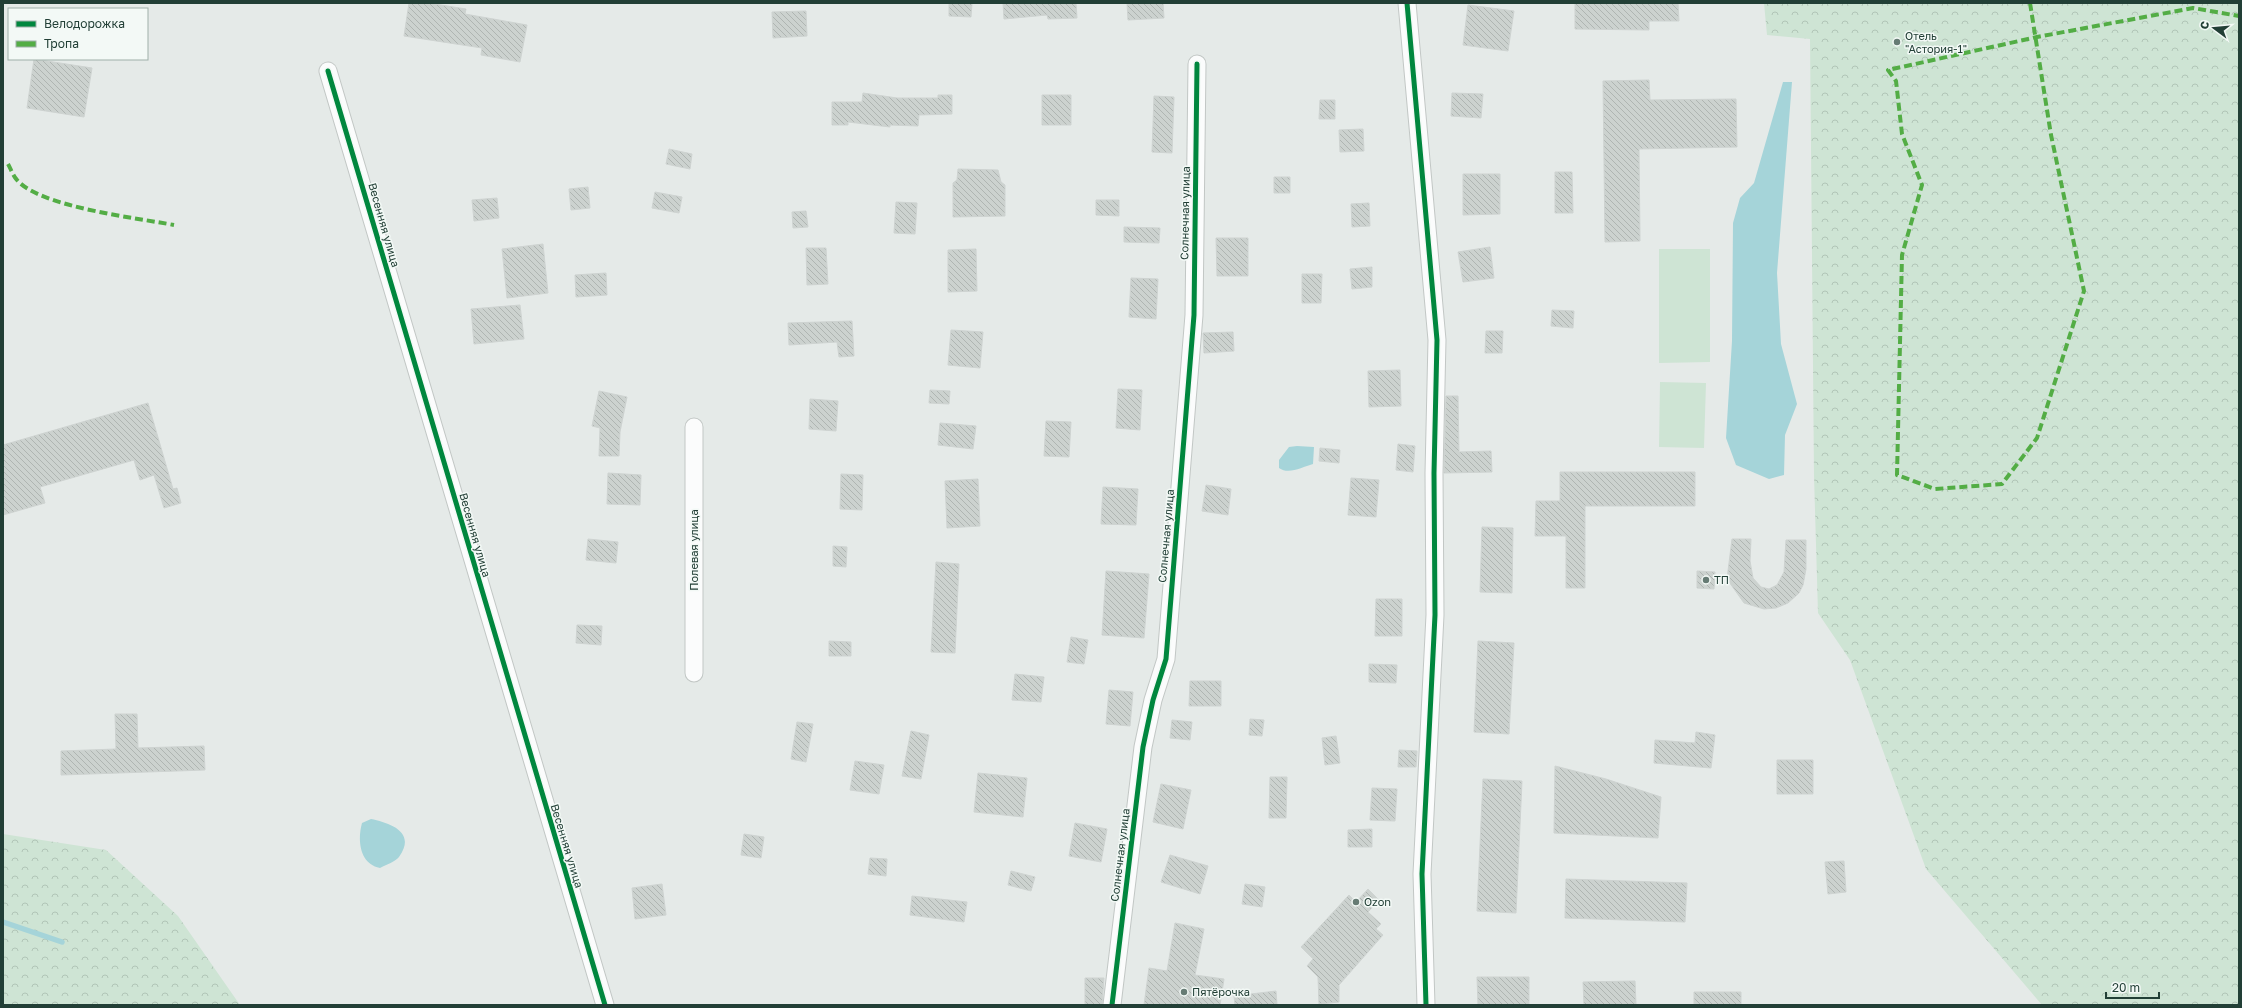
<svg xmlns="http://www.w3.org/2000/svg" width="2242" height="1008" viewBox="0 0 2242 1008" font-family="'Golos Text',sans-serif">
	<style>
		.forest { fill: url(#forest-crowns) }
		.pitch { fill: #cee4d4 }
		.water { fill: #a5d4d9 }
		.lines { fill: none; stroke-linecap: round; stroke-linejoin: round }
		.stream { stroke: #a5d4d9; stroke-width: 5.5 }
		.building { fill: url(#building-back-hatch); stroke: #ced3d1 }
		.minor-casing { stroke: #c2c7c5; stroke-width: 19 }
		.minor { stroke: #fbfcfc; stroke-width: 17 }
		.quiet { stroke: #53ad45; stroke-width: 4; stroke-dasharray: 8 4; stroke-linecap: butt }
		.cycleway-casing { stroke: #f3f9f6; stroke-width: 8 }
		.cycleway { stroke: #00873e; stroke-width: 5 }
		.poi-dot { fill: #667b74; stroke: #f3f9f6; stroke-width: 1.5 }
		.labels { text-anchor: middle; stroke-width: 3; stroke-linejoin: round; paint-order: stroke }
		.poi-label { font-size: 11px; fill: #223f36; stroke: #f3f9f6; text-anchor: start }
		.street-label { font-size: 11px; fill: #223f36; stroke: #f3f9f6 }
	</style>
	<defs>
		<pattern id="forest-crowns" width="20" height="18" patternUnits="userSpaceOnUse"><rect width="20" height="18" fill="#cee4d4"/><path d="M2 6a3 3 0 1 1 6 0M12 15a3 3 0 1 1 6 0" fill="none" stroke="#b1c5b7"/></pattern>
		<pattern id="building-back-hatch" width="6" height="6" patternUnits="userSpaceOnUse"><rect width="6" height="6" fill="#ccd2cf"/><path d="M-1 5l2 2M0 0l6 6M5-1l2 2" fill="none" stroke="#afb5b2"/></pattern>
	</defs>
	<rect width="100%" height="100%" fill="#e5eae8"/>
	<path class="forest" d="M 1764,3 L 2239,3 L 2239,1005 L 2042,1005 L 1926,869 L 1850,660 L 1818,613 L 1814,476 L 1810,39 L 1767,35 Z
		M 3,834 L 106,850 L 178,916 L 240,1005 L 3,1005 Z"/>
	<path class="pitch" d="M 1659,249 L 1710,249 L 1710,362 L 1659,363 Z
		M 1660,382 L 1706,383 L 1704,448 L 1659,447 Z"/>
	<path class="water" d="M 1783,82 L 1792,82 L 1777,273 L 1781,344 L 1797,404 L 1785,435 L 1784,475 L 1769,479 L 1736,465 L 1726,438 L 1732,341 L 1733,223 L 1740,198 L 1754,183 Z
		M 1297,446 L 1314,447 L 1313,464 C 1302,467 1289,475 1279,468 L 1279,460 L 1289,447 Z
		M 371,819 C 390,823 417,832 399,857 C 396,861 386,865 380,868 C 360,864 357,841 362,823 Z"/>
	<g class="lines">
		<path class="stream" d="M 3,922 L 62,942"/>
	</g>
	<path class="building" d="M 409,3 L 428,3 L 466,9 L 465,14 L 527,25 L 520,62 L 481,55 L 482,48 L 404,36 Z
		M 949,3 L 972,3 L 971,17 L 949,16 Z
		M 1003,3 L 1076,3 L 1077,18 L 1048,19 L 1047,15 L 1004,19 Z
		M 1127,3 L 1163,3 L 1164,18 L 1128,20 Z
		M 1575,3 L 1678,3 L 1679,21 L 1649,21 L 1649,30 L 1575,29 Z
		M 1468,5 L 1514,11 L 1508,51 L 1463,45 Z
		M 806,11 L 807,36 L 773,38 L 772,12 Z
		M 34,59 L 92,68 L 84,117 L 27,108 Z
		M 1649,80 L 1650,100 L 1736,99 L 1737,147 L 1639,149 L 1640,241 L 1605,242 L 1603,81 Z
		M 863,93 L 897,98 L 938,98 L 938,95 L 952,95 L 952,114 L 919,115 L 918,126 L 890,125 L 890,127 L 848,122 L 848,125 L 832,125 L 832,102 L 862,102 Z
		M 1452,93 L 1483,94 L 1481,118 L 1451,116 Z
		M 1042,95 L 1071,95 L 1071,125 L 1042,125 Z
		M 1154,96 L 1174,97 L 1172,153 L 1152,152 Z
		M 1320,100 L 1335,100 L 1335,119 L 1319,119 Z
		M 1363,129 L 1364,151 L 1340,152 L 1339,130 Z
		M 669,149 L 692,154 L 690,169 L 666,164 Z
		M 958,169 L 998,170 L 1001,182 L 1005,185 L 1005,216 L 953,217 L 953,183 L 957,180 Z
		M 1555,172 L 1572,172 L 1573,213 L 1555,213 Z
		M 1463,174 L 1500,174 L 1500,214 L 1463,215 Z
		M 1274,177 L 1290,177 L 1290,193 L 1274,193 Z
		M 588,187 L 590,208 L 571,210 L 569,189 Z
		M 655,192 L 682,197 L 679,213 L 652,208 Z
		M 497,198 L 499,218 L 474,221 L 472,200 Z
		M 1096,200 L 1119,200 L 1119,216 L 1096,215 Z
		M 896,202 L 917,203 L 915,234 L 894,233 Z
		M 1369,203 L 1370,226 L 1352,227 L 1351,204 Z
		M 806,211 L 808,227 L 793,228 L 792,212 Z
		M 1124,227 L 1160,228 L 1159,243 L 1124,242 Z
		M 1216,238 L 1248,238 L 1248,276 L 1217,276 Z
		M 543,244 L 548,293 L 507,298 L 502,249 Z
		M 1490,247 L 1494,278 L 1463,282 L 1458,252 Z
		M 806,248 L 826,248 L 828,284 L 807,285 Z
		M 976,249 L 977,291 L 948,292 L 948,250 Z
		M 1372,267 L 1372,287 L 1352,289 L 1350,269 Z
		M 606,273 L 607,295 L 576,297 L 575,275 Z
		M 1302,274 L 1322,274 L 1321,303 L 1302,303 Z
		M 1131,278 L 1158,279 L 1156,319 L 1129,317 Z
		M 520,305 L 524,339 L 474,344 L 471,309 Z
		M 1552,310 L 1574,311 L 1573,328 L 1551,326 Z
		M 852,321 L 854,356 L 839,357 L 837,342 L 789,345 L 788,323 Z
		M 951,330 L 983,332 L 980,368 L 948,365 Z
		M 1486,331 L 1503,331 L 1502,353 L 1485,353 Z
		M 1233,332 L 1234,351 L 1204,353 L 1203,333 Z
		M 1400,370 L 1401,406 L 1369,407 L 1368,371 Z
		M 1118,389 L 1142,390 L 1140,430 L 1116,428 Z
		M 930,390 L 950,391 L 949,404 L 929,403 Z
		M 599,391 L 627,397 L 620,432 L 619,456 L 599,456 L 600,428 L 592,426 Z
		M 1446,396 L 1458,396 L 1459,452 L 1491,451 L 1492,472 L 1444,473 Z
		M 810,399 L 838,401 L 836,431 L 809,429 Z
		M 148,403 L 173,489 L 177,488 L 181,503 L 164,508 L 154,475 L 140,480 L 134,460 L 40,487 L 45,503 L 3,515 L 3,445 Z
		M 1046,421 L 1071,422 L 1069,457 L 1044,456 Z
		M 940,423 L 976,426 L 973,449 L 938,445 Z
		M 1398,444 L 1415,446 L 1413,472 L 1396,470 Z
		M 1320,448 L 1340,450 L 1339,463 L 1319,461 Z
		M 1560,472 L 1695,472 L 1695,506 L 1585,506 L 1585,588 L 1566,588 L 1566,536 L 1535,536 L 1536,501 L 1560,501 Z
		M 608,473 L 641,475 L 640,505 L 607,504 Z
		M 841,474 L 863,475 L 862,510 L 840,509 Z
		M 1351,478 L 1379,480 L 1376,517 L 1348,515 Z
		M 978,479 L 980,526 L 947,528 L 945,481 Z
		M 1206,485 L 1231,489 L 1228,515 L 1202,511 Z
		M 1103,487 L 1138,489 L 1136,525 L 1101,524 Z
		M 1482,527 L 1513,528 L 1512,593 L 1480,592 Z
		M 588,539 L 618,542 L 616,563 L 586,560 Z
		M 1732,539 L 1751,539 L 1750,561 L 1753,578 L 1761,587 L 1769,589 L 1777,585 L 1784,572 L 1786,540 L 1806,540 L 1806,569 L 1803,585 L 1799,593 L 1788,603 L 1776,608 L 1764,609 L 1744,603 L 1727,579 Z
		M 833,546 L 847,547 L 846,567 L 833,566 Z
		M 936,562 L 959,564 L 955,653 L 931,652 Z
		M 1106,571 L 1149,574 L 1144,638 L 1102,635 Z
		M 1697,571 L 1715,572 L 1714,589 L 1697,588 Z
		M 1376,599 L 1402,599 L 1402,636 L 1375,636 Z
		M 577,625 L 602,626 L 601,645 L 576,643 Z
		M 1071,637 L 1088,640 L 1084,664 L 1067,662 Z
		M 829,641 L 851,642 L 851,656 L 829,656 Z
		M 1478,641 L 1514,643 L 1509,734 L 1474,732 Z
		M 1369,664 L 1397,665 L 1396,683 L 1369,682 Z
		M 1015,674 L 1044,677 L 1041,702 L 1012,700 Z
		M 1190,681 L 1221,681 L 1221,706 L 1189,706 Z
		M 1109,690 L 1133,692 L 1130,726 L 1106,724 Z
		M 115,714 L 137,714 L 138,748 L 204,746 L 205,770 L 61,775 L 61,751 L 116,749 Z
		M 1250,719 L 1264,720 L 1262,736 L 1249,735 Z
		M 1172,720 L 1192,722 L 1190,740 L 1170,738 Z
		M 797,722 L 813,724 L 806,762 L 791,759 Z
		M 911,731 L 929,735 L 921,779 L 902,776 Z
		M 1696,732 L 1715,735 L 1711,768 L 1654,763 L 1655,740 L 1695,743 Z
		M 1336,736 L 1340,763 L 1325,765 L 1322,738 Z
		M 1399,750 L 1417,751 L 1416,767 L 1398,767 Z
		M 1777,760 L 1813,760 L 1813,794 L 1777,794 Z
		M 855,761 L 884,765 L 879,794 L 850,790 Z
		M 1555,766 L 1606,779 L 1661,797 L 1658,838 L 1554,833 Z
		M 978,773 L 1027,778 L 1023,817 L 974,812 Z
		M 1270,777 L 1287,777 L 1286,818 L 1269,818 Z
		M 1483,779 L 1522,781 L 1516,913 L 1477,911 Z
		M 1161,784 L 1191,790 L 1183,829 L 1153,822 Z
		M 1372,788 L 1397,789 L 1395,821 L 1370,820 Z
		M 1075,823 L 1107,829 L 1101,862 L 1069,856 Z
		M 1372,829 L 1372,847 L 1348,847 L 1348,830 Z
		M 744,834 L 764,837 L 761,858 L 741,855 Z
		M 1170,855 L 1208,866 L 1200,894 L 1161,882 Z
		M 870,858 L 887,859 L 886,876 L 868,874 Z
		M 1844,861 L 1846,892 L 1828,894 L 1825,862 Z
		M 1011,871 L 1035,877 L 1031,891 L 1008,885 Z
		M 1566,879 L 1687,883 L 1685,922 L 1565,918 Z
		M 662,884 L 666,915 L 635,919 L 632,888 Z
		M 1245,884 L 1265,887 L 1262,907 L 1242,904 Z
		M 1368,889 L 1379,900 L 1368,912 L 1381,924 L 1376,929 L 1383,935 L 1339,985 L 1339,1002 L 1319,1004 L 1318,977 L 1307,966 L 1313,959 L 1301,947 L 1349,895 L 1356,902 Z
		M 912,896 L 967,902 L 964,922 L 910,915 Z
		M 1175,923 L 1204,929 L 1195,975 L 1224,979 L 1220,1005 L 1144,1005 L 1149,968 L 1167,971 Z
		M 1477,977 L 1529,977 L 1529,1005 L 1478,1005 Z
		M 1085,978 L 1104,978 L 1102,1005 L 1085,1005 Z
		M 1635,981 L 1636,1005 L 1584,1005 L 1583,982 Z
		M 1276,991 L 1277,1005 L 1235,1005 L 1234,996 Z
		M 1694,992 L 1741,992 L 1741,1005 L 1694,1005 Z"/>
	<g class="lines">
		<g class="minor-casing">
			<path id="minor" d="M 1407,3 L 1437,340 L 1434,473 L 1435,615 L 1422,874 L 1426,1005
				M 328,71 L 605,1005
				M 694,427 L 694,673
				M 1112,1005 L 1143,747 L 1153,700 L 1166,659 L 1194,315 L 1197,64"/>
		</g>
		<use href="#minor" class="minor"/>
		<path class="quiet" d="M 2030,3 L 2051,135 L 2084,291 L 2037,438 L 2002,484 L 1935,489 L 1897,475 L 1902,255 L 1922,185 L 1902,134 L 1896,81 L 1888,70 L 2037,37 L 2193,8 L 2239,16
			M 8,164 C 11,169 13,176 17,180 C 40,207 137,218 174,225"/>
		<g class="cycleway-casing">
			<path id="cycleway" d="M 1407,3 L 1437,340 L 1434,473 L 1435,615 L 1422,874 L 1426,1005
				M 328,71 L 605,1005
				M 1112,1005 L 1143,747 L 1153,700 L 1166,659 L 1194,315 L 1197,64"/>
		</g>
		<use href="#cycleway" class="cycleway"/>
	</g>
	<g class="poi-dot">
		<circle cx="1897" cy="42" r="4"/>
		<circle cx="1706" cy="580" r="4"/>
		<circle cx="1356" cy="902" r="4"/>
		<circle cx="1184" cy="992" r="4"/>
	</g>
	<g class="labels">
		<g class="poi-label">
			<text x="1905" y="40">Отель<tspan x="1905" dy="13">"Астория-1"</tspan></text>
			<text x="1714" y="584">ТП</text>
			<text x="1364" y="906">Ozon</text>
			<text x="1192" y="996">Пятёрочка</text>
		</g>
		<g class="street-label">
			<text transform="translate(1185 213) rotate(-89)" y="4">Солнечная улица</text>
			<text transform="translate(384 225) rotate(74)" y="4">Весенняя улица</text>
			<text transform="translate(475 535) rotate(74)" y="4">Весенняя улица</text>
			<text transform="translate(1166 536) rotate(-85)" y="4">Солнечная улица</text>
			<text transform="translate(694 550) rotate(-90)" y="4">Полевая улица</text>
			<text transform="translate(567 846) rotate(73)" y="4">Весенняя улица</text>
			<text transform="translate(1120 855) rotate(-83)" y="4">Солнечная улица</text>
		</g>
	</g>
	<rect width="2242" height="1008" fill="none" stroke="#223f36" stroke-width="8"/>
	<rect x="8" y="8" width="140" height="52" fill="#f3f9f6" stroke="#9fafa9"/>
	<rect x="16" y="21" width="20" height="6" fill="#00873e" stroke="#9fafa9"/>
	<text x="44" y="28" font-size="12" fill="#223f36">Велодорожка</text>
	<rect x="16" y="41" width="20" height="6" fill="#53ad45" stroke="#9fafa9"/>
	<text x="44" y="48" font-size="12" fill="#223f36">Тропа</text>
	<g transform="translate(2214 28) rotate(286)" stroke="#f3f9f6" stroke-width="3" paint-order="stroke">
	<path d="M0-3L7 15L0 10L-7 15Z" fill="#223f36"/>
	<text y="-6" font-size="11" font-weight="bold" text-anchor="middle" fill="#223f36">С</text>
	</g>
	<path d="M2106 992v6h53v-6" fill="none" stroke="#223f36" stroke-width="2"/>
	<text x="2112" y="992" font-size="12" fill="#223f36" stroke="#f3f9f6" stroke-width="3" paint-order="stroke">20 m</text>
</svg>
